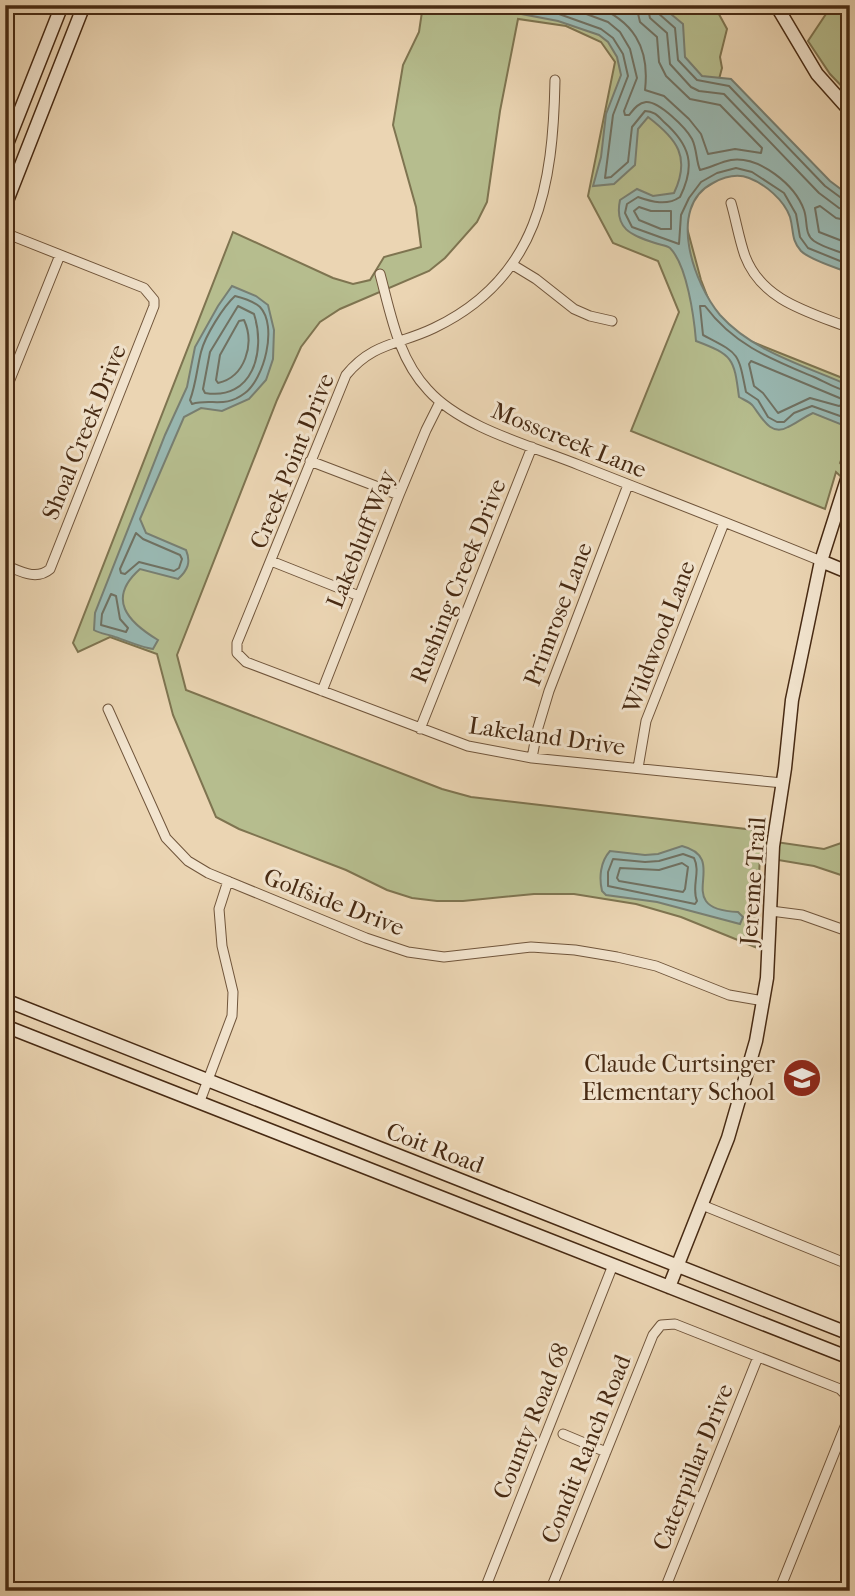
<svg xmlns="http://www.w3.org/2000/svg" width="855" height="1596" viewBox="0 0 855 1596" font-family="'IM FELL French Canon',serif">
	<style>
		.green { fill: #b6bd8e; stroke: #7e7450; stroke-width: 2 }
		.water { fill: #99b8b2; stroke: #787f72; stroke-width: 2 }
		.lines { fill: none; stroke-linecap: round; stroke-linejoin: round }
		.shore { stroke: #707162; stroke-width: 2 }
		.street-casing { stroke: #70553b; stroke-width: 11 }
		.secondary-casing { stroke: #472a13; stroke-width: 15 }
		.street { stroke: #f2e4ce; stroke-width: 9 }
		.secondary { stroke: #f2e4ce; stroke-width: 12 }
		.labels { text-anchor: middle; stroke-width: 6; stroke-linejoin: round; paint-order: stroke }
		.street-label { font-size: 24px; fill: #472a13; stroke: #f2e4ce }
		.poi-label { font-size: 24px; fill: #472a13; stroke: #f2e4ce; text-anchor: end }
	</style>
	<rect width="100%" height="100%" fill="#ebd5b3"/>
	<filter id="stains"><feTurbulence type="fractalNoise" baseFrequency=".00286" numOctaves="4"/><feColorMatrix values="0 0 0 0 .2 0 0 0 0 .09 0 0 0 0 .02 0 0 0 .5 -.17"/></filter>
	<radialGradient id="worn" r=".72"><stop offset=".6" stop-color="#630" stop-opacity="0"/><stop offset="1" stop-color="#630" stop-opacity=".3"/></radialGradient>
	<path class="green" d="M 423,5 L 714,5 L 727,29 L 720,57 L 722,68 L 683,213 L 701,280 L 716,319 L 745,339 L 850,381 L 850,436 L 840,463 L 850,474 L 850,485 L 836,472 L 825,509 L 631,431 L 679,312 L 658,261 L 613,243 L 588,196 L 615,62 L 601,42 L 566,26 L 518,19 L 500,111 L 487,202 L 477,222 L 445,258 L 429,271 L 340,309 L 320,322 L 301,347 L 277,400 L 177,655 L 186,690 L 442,789 L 471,797 L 763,831 L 762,840 L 824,849 L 850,840 L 850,878 L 814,866 L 760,857 L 755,947 L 681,917 L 636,904 L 574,894 L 534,894 L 463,901 L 437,901 L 412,898 L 387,890 L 346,870 L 239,829 L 216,817 L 173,715 L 157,654 L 110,637 L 78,652 L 73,643 L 233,232 L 333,278 L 353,284 L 370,280 L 384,257 L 421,247 L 416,207 L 393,125 L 403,65 L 419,32 Z
		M 832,5 L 850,5 L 850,95 L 830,74 L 808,41 Z"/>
	<path class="water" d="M 475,5 L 660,5 L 683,24 L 685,57 L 702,76 L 731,79 L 830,181 L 850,196 L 850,273 C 837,268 810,260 801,251 C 791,240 794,231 790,217 C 784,200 765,184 749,178 C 736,173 724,177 713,183 C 666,207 694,284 720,315 C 753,352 806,366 850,386 L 850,411 L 845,426 L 813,413 C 802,418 797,423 788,427 C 771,437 762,418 753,406 C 750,402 744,400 739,397 C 734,358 733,355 696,341 C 694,317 687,265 670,248 C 666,245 660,245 655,243 C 631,235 614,229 620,200 L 637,189 L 653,196 L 674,193 C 691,157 677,139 648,117 L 638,129 L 635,165 L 614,184 L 593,186 L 601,157 L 606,114 L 621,75 L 617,57 L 608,42 L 599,35 L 558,21 Z
		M 232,286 L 256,296 L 268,305 L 274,330 L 273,359 L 266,380 L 249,399 L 222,411 L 201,408 L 184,417 L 140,519 L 146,533 L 186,550 C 191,562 188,570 178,579 L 140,569 C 106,599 128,622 158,640 L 153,649 C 139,647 128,641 115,637 C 107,634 101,634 94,630 L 95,613 L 165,435 L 187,387 L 195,347 L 218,306 Z
		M 682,846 C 733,859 668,909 738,912 L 743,917 L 740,924 L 657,902 L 606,895 L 602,891 C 599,878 600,862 610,851 L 645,855 L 658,854 Z"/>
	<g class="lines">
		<path class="shore" d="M 511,5 L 559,14 L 601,29 L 613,38 L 623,54 L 628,76 L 613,115 L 605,178 L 611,177 L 628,162 L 632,127 L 645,111 C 654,111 658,116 664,122 C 690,145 696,165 680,197 C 667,206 652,202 638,197 L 627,204 L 625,213 L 632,227 L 679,244 L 681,215 L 689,198 L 701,182 L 717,173 L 736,168 L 752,172 L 784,193 L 796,214 L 800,237 L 808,248 L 850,265
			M 562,5 L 608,22 L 620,32 L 630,49 L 637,78 L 624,111 L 625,115 L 629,115 C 634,109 638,103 646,102 C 659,101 686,128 692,139 C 697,149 696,161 700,170 C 710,168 720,162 731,160 C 760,156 795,185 804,210 C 808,221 804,234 814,241 C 824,248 839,251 850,256
			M 593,5 C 633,20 650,47 645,90 L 664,96 L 689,119 L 701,134 L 708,154 L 735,149 L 761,153 L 762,148 L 720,105 L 690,99 L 666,76 L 659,62 L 657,37 L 640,22 L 636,5
			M 647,5 L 650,18 L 667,33 L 670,64 L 691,87 L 699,91 L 724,94 L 819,193 L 839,208 L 850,210
			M 656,5 L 658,13 L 675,28 L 678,60 L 697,80 L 729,86 L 825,186 L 844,200 L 850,201
			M 639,207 L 651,211 L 671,211 L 671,229 L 661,229 L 639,220 L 634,211 Z
			M 850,221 L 836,218 L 820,206 L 815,208 L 819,232 L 850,244
			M 235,296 C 243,298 253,301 260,307 C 278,326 264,379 245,393 C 224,409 212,398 192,404 L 190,400 C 196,384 197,368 201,352 C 205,336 223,307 235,296 Z
			M 238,306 L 254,314 C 266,351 253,401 205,393 L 203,389 L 210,352 Z
			M 244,320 C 255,344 245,377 218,383 L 216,380 L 220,355 L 239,321 Z
			M 751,361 L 842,399 L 844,404 L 839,406 L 810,398 L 778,413 L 763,393 L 754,386 L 749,364 Z
			M 850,392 C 838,390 825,382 814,377 C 771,359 734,345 705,306 L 700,306 L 703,335 C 739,354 738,351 746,392 L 758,400 L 768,417 L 777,422 L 784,422 L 794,413 L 812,406 L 840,416 L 850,414
			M 136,533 L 143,539 L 180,555 L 182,559 L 179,568 L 174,571 L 139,562 L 125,574 L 121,573 L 120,569 Z
			M 111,594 L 116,596 L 120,619 L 128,628 L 126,632 L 101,625 L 102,614 Z
			M 683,854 L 694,858 C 701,872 691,887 697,901 L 695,904 L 608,886 L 608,872 L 613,859 L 645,862 L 659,861 Z
			M 682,863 L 688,867 L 685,889 L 683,892 L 619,881 L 617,878 L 620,868 L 659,870 Z"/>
		<g class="street-casing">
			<path id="street" d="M 555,80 C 553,185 539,278 434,328 C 399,345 373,342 346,375 L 237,643 L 237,653 L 246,662 L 468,746 L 532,758 L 783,783
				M 731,203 C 736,220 739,239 745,256 C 762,301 809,312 850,328
				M 5,233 L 144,288 L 154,300 L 154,306 L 50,569 C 36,581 20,571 5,565
				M 513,265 L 536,279 L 574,309 L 590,316 L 612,321
				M 380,274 C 391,315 398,358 428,390 C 462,428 532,446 579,465 C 660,497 741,528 821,561
				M 5,392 L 60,255
				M 310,461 L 399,495
				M 271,561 L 359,596
				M 322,691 L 399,495 L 426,430 L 440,402
				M 108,709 L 166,838 L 188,861 L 208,873 L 366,938 L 408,952 L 444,957 L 531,947 L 575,950 L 617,957 L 656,966 L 729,995 L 764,1001
				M 420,729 L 532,447
				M 532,758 L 537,731 L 549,691 L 628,485
				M 638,768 L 646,721 L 724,523
				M 771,911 L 802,915 L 850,932
				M 200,1101 L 232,1016 L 233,992 L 222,946 L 219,909 L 228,881
				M 702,1205 L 850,1265
				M 563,1434 L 606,1452
				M 484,1591 L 613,1265
				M 550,1591 L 653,1335 L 661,1325 L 675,1324 L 840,1389 L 850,1399
				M 664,1591 L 758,1357
				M 779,1591 L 850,1414"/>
		</g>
		<g class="secondary-casing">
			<path id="secondary" d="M 776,5 L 817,74 L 850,111
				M 5,149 L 62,5
				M 5,206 L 84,5
				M 821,561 L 850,573
				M 5,1000 L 850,1334
				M 5,1026 L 850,1358
				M 669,1287 L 728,1138 L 756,1041 L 767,978 L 773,846 L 785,768 L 792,700 L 821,561 L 850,470"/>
		</g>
		<use href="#street" class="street"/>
		<use href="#secondary" class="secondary"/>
	</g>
	<defs>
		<g id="school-disc" transform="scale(2.0125)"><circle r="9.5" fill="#8f2418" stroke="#f2e4ce"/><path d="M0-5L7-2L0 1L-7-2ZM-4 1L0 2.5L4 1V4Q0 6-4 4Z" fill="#fff"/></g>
	</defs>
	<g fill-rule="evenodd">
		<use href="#school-disc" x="802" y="1078"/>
	</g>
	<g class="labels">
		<g class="street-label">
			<text transform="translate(84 432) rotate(-68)" y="8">Shoal Creek Drive</text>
			<text transform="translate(569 440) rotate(22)" y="8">Mosscreek Lane</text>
			<text transform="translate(292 461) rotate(-68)" y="8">Creek Point Drive</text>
			<text transform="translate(361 539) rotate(-68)" y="8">Lakebluff Way</text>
			<text transform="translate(458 581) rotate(-68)" y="8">Rushing Creek Drive</text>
			<text transform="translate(558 614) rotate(-69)" y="8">Primrose Lane</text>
			<text transform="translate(659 637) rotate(-69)" y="8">Wildwood Lane</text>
			<text transform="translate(547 736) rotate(8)" y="8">Lakeland Drive</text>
			<text transform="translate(753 881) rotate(-86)" y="8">Jereme Trail</text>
			<text transform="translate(334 902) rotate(21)" y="8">Golfside Drive</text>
			<text transform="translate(435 1148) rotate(21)" y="8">Coit Road</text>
			<text transform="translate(531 1421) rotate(-68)" y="8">County Road 68</text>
			<text transform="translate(586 1449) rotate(-68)" y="8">Condit Ranch Road</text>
			<text transform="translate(693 1467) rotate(-68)" y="8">Caterpillar Drive</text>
		</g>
		<g class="poi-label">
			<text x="775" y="1072">Claude Curtsinger<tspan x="775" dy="28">Elementary School</tspan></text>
		</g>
	</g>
	<rect width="855" height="1596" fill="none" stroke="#ebd5b3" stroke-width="28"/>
	<rect x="7" y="7" width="841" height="1582" fill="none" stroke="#472a13" stroke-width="3.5"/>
	<rect x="14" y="14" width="827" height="1568" fill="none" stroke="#472a13" stroke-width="2"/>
	<rect width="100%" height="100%" filter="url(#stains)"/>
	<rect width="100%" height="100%" fill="url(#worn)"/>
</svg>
